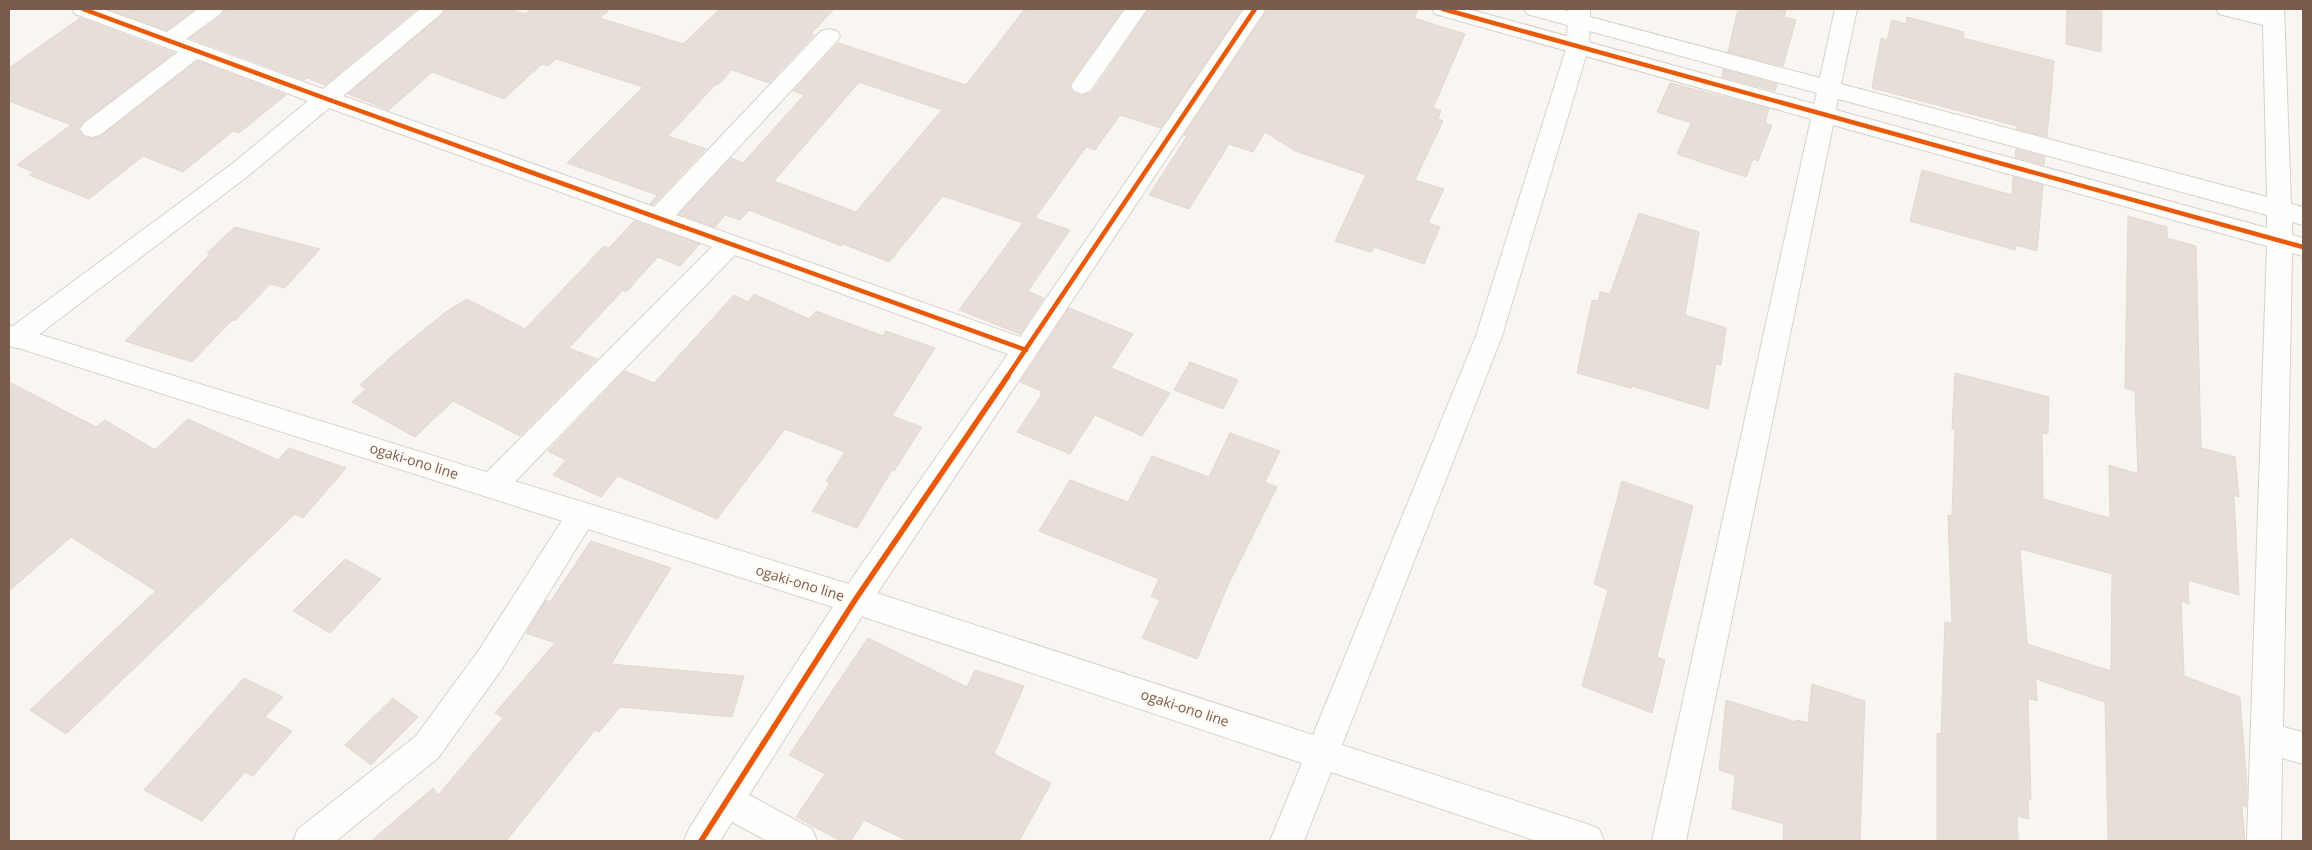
<svg xmlns="http://www.w3.org/2000/svg" width="2312" height="850" viewBox="0 0 2312 850" font-family="'Open Sans',sans-serif">
	<style>
		.building { fill: #e6ded7; stroke: #e2d8d2; fill-rule: evenodd }
		.lines { fill: none; stroke-linecap: round; stroke-linejoin: round }
		.street-casing { stroke: #d7d1cb; stroke-width: 2 }
		.secondary-casing { stroke: #d9d2cb; stroke-width: 2 }
		.street { fill: #fefefd; fill-rule: evenodd }
		.secondary { fill: #fefefd; fill-rule: evenodd }
		.cycleway-far1-casing { stroke: #fffaf3; stroke-width: 7 }
		.cycleway-casing { stroke: #fffaf3; stroke-width: 9 }
		.cycleway-far1 { stroke: #e8590c; stroke-width: 4.5 }
		.cycleway { stroke: #e8590c; stroke-width: 5.5 }
		.labels { text-anchor: middle; stroke-width: 4; stroke-linejoin: round; paint-order: stroke }
		.street-label { font-size: 14px; fill: #7a5c4d; stroke: #fffaf3 }
	</style>
	<rect width="100%" height="100%" fill="#f9f5f0"/>
	<path class="building" d="M 108,9 L 195,9 L 167,30 Z
		M 225,9 L 417,9 L 325,85 L 307,78 L 304,80 L 190,38 L 221,16 Z
		M 446,9 L 510,9 L 525,14 L 531,9 L 610,9 L 600,18 L 683,44 L 720,9 L 834,9 L 811,34 L 814,35 L 769,83 L 732,70 L 718,85 L 715,85 L 668,136 L 706,149 L 653,205 L 650,204 L 657,195 L 567,163 L 643,87 L 556,59 L 548,66 L 542,64 L 504,99 L 432,72 L 389,110 L 348,94 L 442,15 Z
		M 1031,9 L 1123,9 L 1069,85 L 1072,92 L 1081,96 L 1092,92 L 1149,9 L 1242,9 L 1161,128 L 1120,115 L 1095,150 L 1086,147 L 1035,218 L 1070,230 L 1028,291 L 1044,298 L 1020,334 L 959,310 L 1023,223 L 943,196 L 889,262 L 843,244 L 841,246 L 749,210 L 740,220 L 725,215 L 715,227 L 679,214 L 731,158 L 743,163 L 804,95 L 793,91 L 838,43 L 966,85 L 1024,10 L 1028,11 ZM 859,82 L 942,110 L 856,212 L 774,181 Z
		M 1268,9 L 1418,9 L 1414,18 L 1465,34 L 1433,108 L 1441,110 L 1438,119 L 1443,121 L 1415,180 L 1444,189 L 1428,223 L 1440,227 L 1424,264 L 1374,247 L 1371,252 L 1335,241 L 1366,175 L 1295,151 L 1265,132 L 1253,152 L 1229,144 L 1189,209 L 1149,195 L 1187,136 L 1184,135 Z
		M 1738,9 L 1786,9 L 1784,17 L 1796,20 L 1783,66 L 1728,52 Z
		M 2067,9 L 2102,9 L 2101,52 L 2066,44 Z
		M 1907,17 L 1964,32 L 1963,38 L 2054,61 L 2047,137 L 2017,129 L 2017,126 L 1872,88 L 1881,38 L 1887,40 L 1892,20 L 1906,24 Z
		M 80,18 L 174,53 L 83,122 L 78,130 L 84,137 L 92,139 L 101,136 L 197,61 L 286,95 L 239,133 L 233,131 L 183,172 L 143,156 L 89,199 L 29,175 L 33,172 L 17,165 L 71,125 L 9,101 L 9,68 Z
		M 1723,69 L 1777,84 L 1775,91 L 1722,77 Z
		M 1670,83 L 1769,109 L 1765,123 L 1772,125 L 1758,161 L 1753,159 L 1746,177 L 1677,154 L 1691,123 L 1657,112 Z
		M 2016,149 L 2045,157 L 2044,165 L 2015,157 Z
		M 1922,170 L 2012,195 L 2013,177 L 2043,185 L 2037,251 L 2016,245 L 2015,250 L 1910,221 Z
		M 1639,213 L 1699,232 L 1685,315 L 1726,328 L 1721,365 L 1716,364 L 1708,409 L 1632,386 L 1631,388 L 1577,373 L 1592,300 L 1598,301 L 1600,292 L 1610,294 Z
		M 2128,216 L 2167,227 L 2167,238 L 2196,246 L 2201,448 L 2235,457 L 2239,497 L 2234,495 L 2239,595 L 2188,580 L 2189,604 L 2181,601 L 2184,676 L 2240,697 L 2247,785 L 2246,807 L 2242,805 L 2245,841 L 2108,841 L 2105,702 L 2036,679 L 2037,701 L 2028,698 L 2031,800 L 2028,799 L 2029,819 L 2017,816 L 2018,841 L 1937,841 L 1937,733 L 1941,734 L 1945,622 L 1952,624 L 1948,515 L 1952,516 L 1955,430 L 1952,429 L 1955,373 L 2049,397 L 2048,434 L 2042,433 L 2043,499 L 2110,518 L 2109,465 L 2138,474 L 2135,391 L 2125,388 ZM 2020,549 L 2112,574 L 2111,671 L 2027,644 Z
		M 634,221 L 700,244 L 680,266 L 658,257 L 626,292 L 623,290 L 569,348 L 597,359 L 520,436 L 453,401 L 415,437 L 352,402 L 366,389 L 360,385 L 393,355 L 447,311 L 467,299 L 525,329 L 604,246 L 609,248 Z
		M 235,227 L 320,249 L 285,288 L 270,284 L 235,321 L 232,320 L 192,362 L 125,341 L 210,254 L 207,253 Z
		M 754,294 L 809,319 L 816,311 L 883,336 L 886,331 L 935,348 L 892,416 L 922,427 L 894,471 L 892,470 L 857,528 L 812,511 L 830,483 L 826,481 L 845,452 L 785,429 L 717,519 L 618,476 L 601,497 L 553,475 L 566,460 L 548,451 L 625,371 L 654,383 L 734,295 L 748,302 Z
		M 1069,308 L 1133,334 L 1111,368 L 1170,393 L 1142,436 L 1095,415 L 1070,454 L 1017,432 L 1042,394 L 1040,393 L 1041,391 L 1020,382 Z
		M 1190,362 L 1238,380 L 1223,409 L 1174,390 Z
		M 9,382 L 96,427 L 105,420 L 155,450 L 188,419 L 278,460 L 289,448 L 346,468 L 303,518 L 295,514 L 66,734 L 30,710 L 156,591 L 71,537 L 9,591 Z
		M 1230,433 L 1280,451 L 1265,482 L 1277,487 L 1228,585 L 1197,659 L 1142,638 L 1160,600 L 1151,596 L 1159,579 L 1039,531 L 1070,480 L 1128,502 L 1152,456 L 1209,477 Z
		M 1622,481 L 1693,506 L 1657,657 L 1665,660 L 1652,713 L 1582,686 L 1608,590 L 1594,584 Z
		M 591,541 L 671,568 L 611,664 L 744,676 L 732,717 L 620,707 L 599,732 L 595,730 L 506,841 L 371,841 L 433,788 L 438,795 L 503,718 L 495,713 L 555,643 L 526,633 L 546,600 L 550,602 Z
		M 345,559 L 381,579 L 330,633 L 293,611 Z
		M 868,638 L 967,687 L 975,670 L 1024,686 L 994,754 L 1051,783 L 1019,841 L 908,841 L 864,820 L 851,841 L 841,841 L 796,817 L 825,774 L 789,755 Z
		M 244,678 L 283,697 L 265,717 L 292,731 L 253,776 L 245,772 L 202,821 L 144,790 Z
		M 1812,684 L 1865,701 L 1860,841 L 1783,841 L 1784,824 L 1732,809 L 1735,775 L 1719,770 L 1726,700 L 1796,722 L 1797,720 L 1808,723 Z
		M 393,698 L 418,717 L 371,765 L 345,745 Z"/>
	<g class="lines">
		<g class="street-casing">
			<path id="street" d="M 72,9 L 103,9 L 167,32 L 198,9 L 223,9 L 220,14 L 186,39 L 323,89 L 420,9 L 444,9 L 441,14 L 343,96 L 654,207 L 821,31 L 829,29 L 837,31 L 840,36 L 837,41 L 676,215 L 1020,337 L 1244,9 L 1266,9 L 866,610 L 749,795 L 812,829 L 817,841 L 767,841 L 732,822 L 720,841 L 684,841 L 689,829 L 714,789 L 844,590 L 1008,354 L 735,255 L 502,495 L 492,498 L 482,495 L 478,486 L 482,477 L 712,247 L 329,108 L 248,176 L 25,345 L 16,348 L 9,346 L 9,329 L 232,164 L 308,101 L 197,59 L 100,135 L 92,137 L 84,135 L 80,129 L 84,123 L 178,52 L 75,14 Z
				M 1125,9 L 1147,9 L 1090,91 L 1082,94 L 1074,91 L 1071,86 L 1074,81 Z
				M 1432,9 L 1468,9 L 1814,104 L 1817,93 L 1527,14 L 1524,9 L 1560,9 L 1820,78 L 1835,9 L 1857,9 L 1841,84 L 2267,197 L 2263,25 L 2219,14 L 2216,9 L 2284,9 L 2291,204 L 2303,207 L 2303,225 L 2292,222 L 2292,235 L 2303,238 L 2303,256 L 2292,253 L 2283,727 L 2303,732 L 2303,764 L 2282,758 L 2281,841 L 2247,841 L 2267,246 L 1833,125 L 1686,841 L 1652,841 L 1811,119 L 1435,14 ZM 1838,99 L 2267,215 L 2267,228 L 1836,110 Z
				M 582,502 L 592,505 L 596,514 L 592,523 L 501,670 L 438,758 L 336,841 L 293,841 L 298,829 L 416,736 L 479,650 L 572,505 Z"/>
		</g>
		<g class="secondary-casing">
			<path id="secondary" d="M 1568,9 L 1590,9 L 1589,46 L 1502,336 L 1342,745 L 1587,824 L 1599,829 L 1604,841 L 1537,841 L 1331,772 L 1304,841 L 1270,841 L 1302,763 L 855,614 L 9,345 L 9,325 L 855,586 L 1313,735 L 1476,336 L 1567,46 Z"/>
		</g>
		<use href="#street" class="street"/>
		<use href="#secondary" class="secondary"/>
		<g class="cycleway-far1-casing">
			<path id="cycleway-far1" d="M 83,9 L 327,99 L 1026,350
				M 1443,9 L 2303,247
				M 1007,377 L 1255,9"/>
		</g>
		<g class="cycleway-casing">
			<path id="cycleway" d="M 701,841 L 855,600 L 1008,376"/>
		</g>
		<use href="#cycleway-far1" class="cycleway-far1"/>
		<use href="#cycleway" class="cycleway"/>
	</g>
	<g class="labels">
		<g class="street-label">
			<text transform="translate(414 461) rotate(17)" y="5">ogaki-ono line</text>
			<text transform="translate(800 583) rotate(17)" y="5">ogaki-ono line</text>
			<text transform="translate(1185 708) rotate(18)" y="5">ogaki-ono line</text>
		</g>
	</g>
	<rect width="2312" height="850" fill="none" stroke="#7a5c4d" stroke-width="20"/>
</svg>
